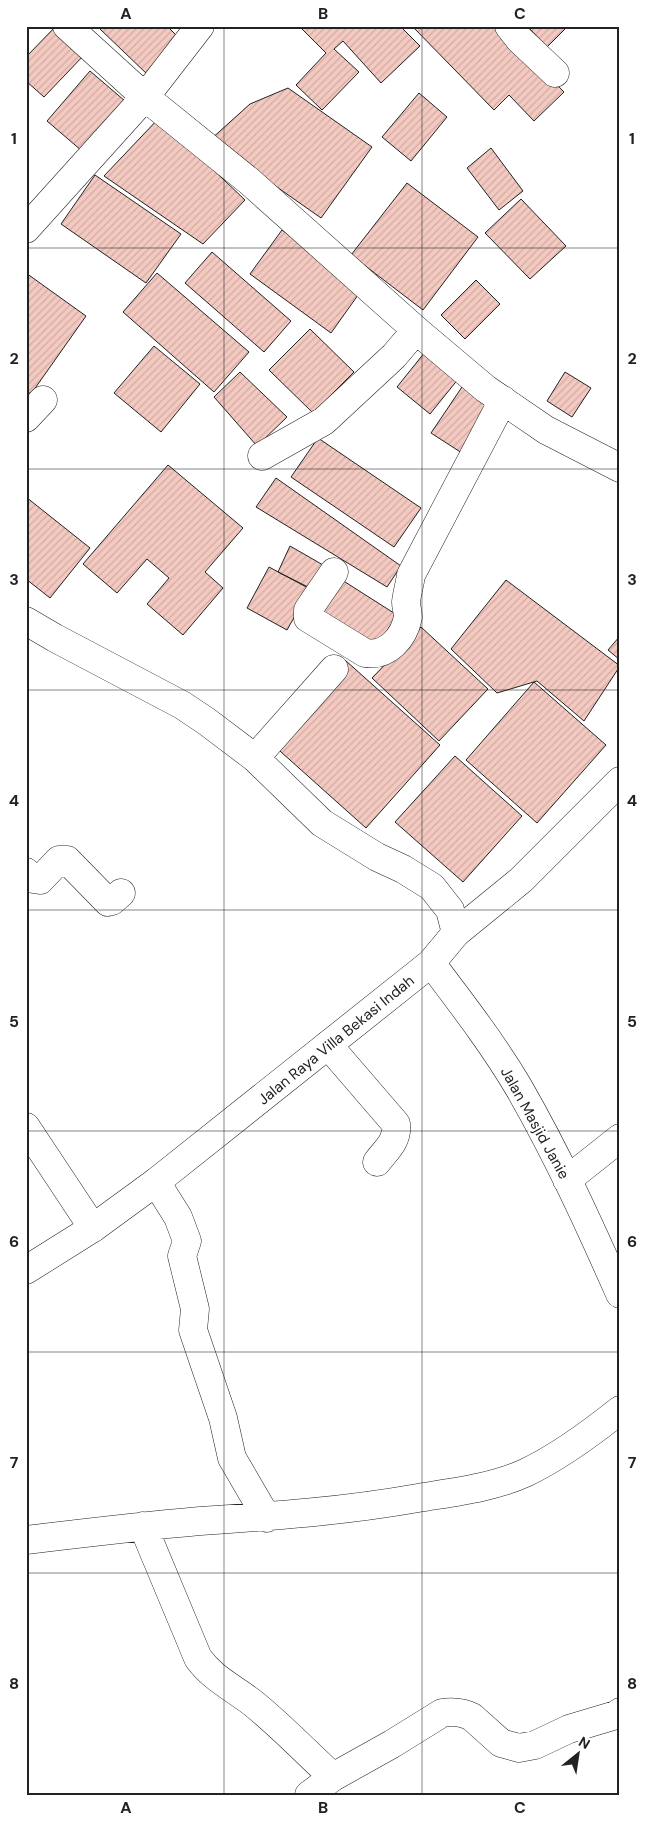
<svg xmlns="http://www.w3.org/2000/svg" width="646" height="1821" viewBox="0 0 646 1821" font-family="'DM Sans',sans-serif">
	<style>
		.building { fill: url(#building-hatch); stroke: #222 }
		.lines { fill: none; stroke-linecap: round; stroke-linejoin: round }
		.minor-casing { stroke: #222; stroke-width: 29 }
		.major-casing { stroke: #222; stroke-width: 29 }
		.minor { stroke: #fff; stroke-width: 28 }
		.major { stroke: #fff; stroke-width: 28 }
		.grid { fill: none; stroke: #222; stroke-width: 1; stroke-opacity: 0.55 }
		.labels { text-anchor: middle; stroke-width: 4; stroke-linejoin: round; paint-order: stroke }
		.street-label { font-size: 15px; fill: #222; stroke: #fff }
		.neatline { fill: none; stroke: #222; stroke-width: 2 }
		.grid-label { font-size: 16px; text-anchor: middle; font-weight: bold; fill: #222 }
	</style>
	<defs>
		<pattern id="building-hatch" width="6" height="6" patternUnits="userSpaceOnUse" patternTransform="scale(1.25)"><rect width="6" height="6" fill="#f3c9c0"/><path d="M-1 1l2-2M0 6l6-6M5 7l2-2" fill="none" stroke="#d0aca5"/></pattern>
	</defs>
	<rect width="100%" height="100%" fill="#fff"/>
	<path class="building" d="M 56,26 L 85,54 L 44,97 L 26,81 L 26,57 Z
		M 102,26 L 167,26 L 181,40 L 148,75 L 100,29 Z
		M 400,26 L 420,46 L 381,83 L 343,41 L 334,49 L 359,72 L 322,110 L 296,85 L 326,53 L 299,26 Z
		M 412,26 L 500,26 L 564,92 L 534,121 L 509,95 L 494,110 Z
		M 527,26 L 565,26 L 566,28 L 547,47 Z
		M 90,71 L 125,101 L 82,151 L 47,121 Z
		M 288,88 L 372,147 L 321,218 L 210,140 L 250,104 Z
		M 419,93 L 447,117 L 411,161 L 382,137 Z
		M 159,118 L 245,200 L 203,244 L 104,176 Z
		M 491,148 L 523,191 L 499,210 L 467,168 Z
		M 95,175 L 181,234 L 146,283 L 61,224 Z
		M 407,183 L 478,237 L 423,310 L 351,255 Z
		M 521,199 L 566,246 L 530,279 L 485,233 Z
		M 282,230 L 363,288 L 331,333 L 250,274 Z
		M 212,252 L 291,321 L 264,352 L 185,283 Z
		M 26,273 L 86,316 L 31,394 L 26,391 Z
		M 157,273 L 249,352 L 214,392 L 123,312 Z
		M 476,280 L 500,304 L 465,339 L 441,315 Z
		M 310,329 L 354,372 L 313,413 L 269,370 Z
		M 154,346 L 200,384 L 161,432 L 114,393 Z
		M 429,347 L 463,373 L 430,414 L 397,387 Z
		M 240,372 L 287,417 L 257,446 L 214,397 Z
		M 565,372 L 591,388 L 572,417 L 547,401 Z
		M 462,387 L 495,410 L 465,455 L 431,433 Z
		M 318,438 L 421,508 L 394,547 L 291,477 Z
		M 168,465 L 243,528 L 205,572 L 223,588 L 183,635 L 147,604 L 169,578 L 147,559 L 117,593 L 83,564 Z
		M 276,478 L 401,566 L 387,587 L 256,507 Z
		M 26,497 L 90,548 L 50,598 L 26,579 Z
		M 290,546 L 323,565 L 310,588 L 278,572 Z
		M 269,567 L 310,589 L 287,630 L 247,608 Z
		M 342,580 L 397,615 L 374,652 L 318,618 Z
		M 506,580 L 620,666 L 584,721 L 537,681 L 497,693 L 451,649 Z
		M 421,627 L 488,689 L 439,741 L 372,678 Z
		M 620,636 L 620,660 L 608,650 Z
		M 345,660 L 440,745 L 366,828 L 271,743 Z
		M 534,682 L 606,745 L 537,823 L 466,760 Z
		M 455,756 L 522,816 L 463,882 L 395,822 Z"/>
	<g class="lines">
		<g class="minor-casing">
			<path id="minor" d="M 67,26 L 145,97 L 249,181 L 416,330 L 486,389 L 546,430 L 620,468
				M 509,26 L 520,40 L 555,73
				M 26,229 L 145,97 L 200,26
				M 26,418 L 43,400
				M 262,456 L 324,421 L 394,356 L 416,330
				M 334,572 L 308,610 L 308,618 L 365,653 C 387,657 404,638 408,617 C 408,612 406,607 406,602 C 407,593 410,583 411,575 L 503,400
				M 26,621 L 55,638 L 182,705 L 206,721 L 255,758 L 322,823 L 377,857 L 403,869 L 432,887 L 450,910 L 456,933
				M 255,758 L 334,669
				M 26,872 L 33,879 L 40,880 L 59,860 L 67,860 L 108,902 L 112,901 L 121,893
				M 431,963 C 462,1004 493,1044 519,1088 C 557,1154 589,1224 620,1294
				M 328,1045 L 396,1124 C 398,1141 386,1150 377,1162
				M 26,1127 L 93,1228
				M 567,1180 L 620,1138
				M 156,1182 L 178,1217 L 187,1241 L 182,1256 L 195,1309 L 193,1330 L 223,1418 L 232,1458 L 267,1518
				M 143,1526 L 198,1658 C 213,1679 234,1688 254,1704 C 281,1726 307,1753 333,1777
				M 26,1540 C 84,1533 142,1526 200,1521 C 274,1516 345,1511 418,1498 C 454,1492 492,1488 525,1473 C 559,1457 590,1434 620,1410
				M 309,1795 L 333,1777 L 392,1744 L 442,1713 C 454,1711 462,1712 472,1717 L 501,1743 L 519,1748 L 535,1745 L 569,1729 L 616,1715 L 620,1712"/>
		</g>
		<g class="major-casing">
			<path id="major" d="M 26,1270 L 93,1228 L 156,1182 L 431,963 L 456,933 L 521,880 L 620,781"/>
		</g>
		<use href="#minor" class="minor"/>
		<use href="#major" class="major"/>
	</g>
	<path class="grid" d="M 224,26 L 224,1795M 422,26 L 422,1795M 26,248 L 620,248M 26,469 L 620,469M 26,690 L 620,690M 26,910 L 620,910M 26,1131 L 620,1131M 26,1352 L 620,1352M 26,1573 L 620,1573"/>
	<g class="labels">
		<g class="street-label">
			<text transform="translate(336 1040) rotate(-39)" y="5">Jalan Raya Villa Bekasi Indah</text>
			<text transform="translate(535 1123) rotate(61)" y="5">Jalan Masjid Janie</text>
		</g>
	</g>
	<rect width="646" height="1821" fill="none" stroke="#ffffff" stroke-width="55"/>
	<g transform="translate(578 1754) rotate(30)" stroke="#ffffff" stroke-width="4" paint-order="stroke">
	<path d="M0-4L9 19L0 12L-9 19Z" fill="#222222"/>
	<text y="-8" font-size="14" font-weight="bold" text-anchor="middle" fill="#222222">N</text>
	</g>
	<rect x="28" y="28" width="590" height="1766" class="neatline"/>
	<g class="grid-label">
		<text x="126" y="19">A</text>
		<text x="323" y="19">B</text>
		<text x="520" y="19">C</text>
		<text x="14" y="144">1</text>
		<text x="632" y="144">1</text>
		<text x="14" y="364">2</text>
		<text x="632" y="364">2</text>
		<text x="14" y="585">3</text>
		<text x="632" y="585">3</text>
		<text x="14" y="806">4</text>
		<text x="632" y="806">4</text>
		<text x="14" y="1027">5</text>
		<text x="632" y="1027">5</text>
		<text x="14" y="1247">6</text>
		<text x="632" y="1247">6</text>
		<text x="14" y="1468">7</text>
		<text x="632" y="1468">7</text>
		<text x="14" y="1689">8</text>
		<text x="632" y="1689">8</text>
		<text x="126" y="1813">A</text>
		<text x="323" y="1813">B</text>
		<text x="520" y="1813">C</text>
	</g>
</svg>
